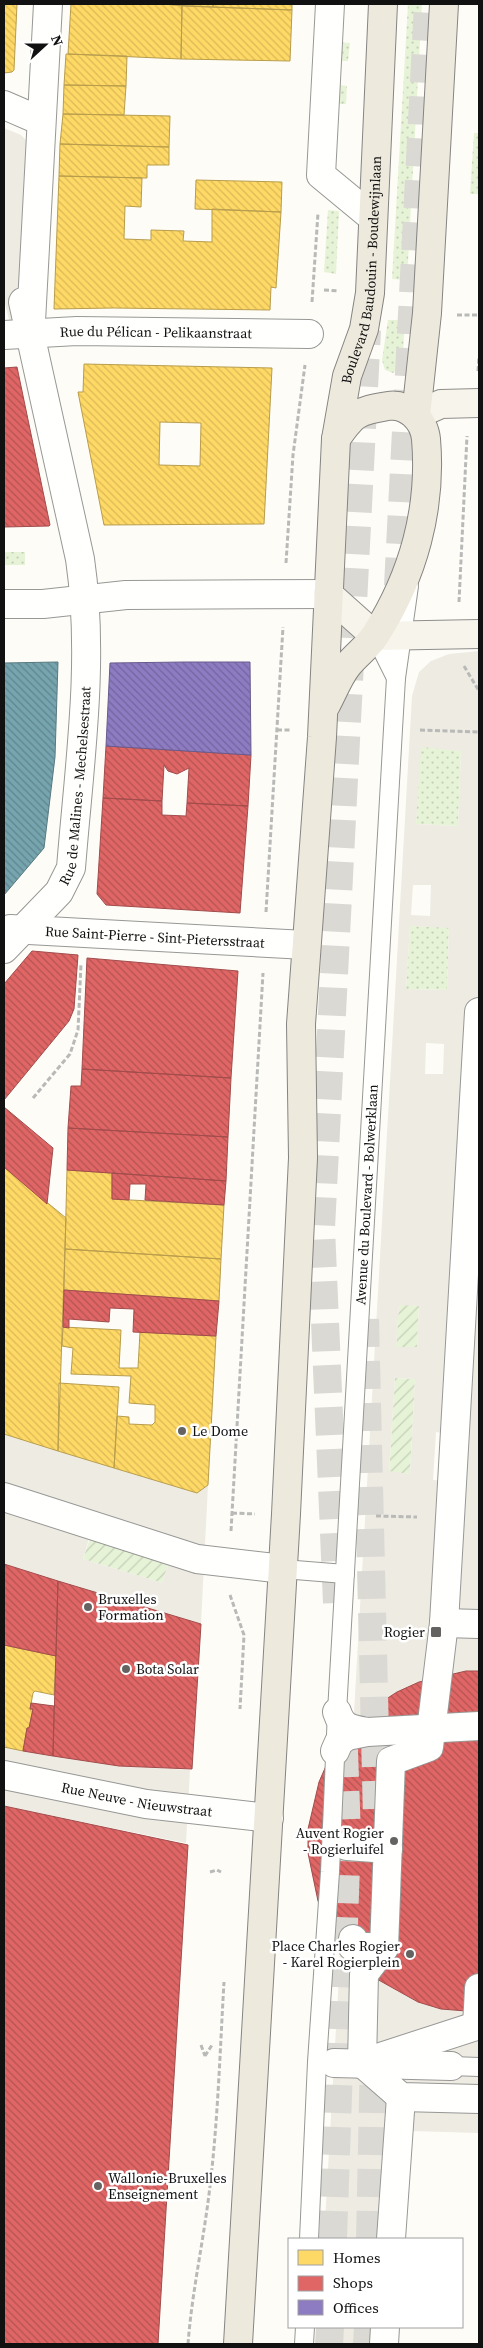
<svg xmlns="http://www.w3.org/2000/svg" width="483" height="2348" viewBox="0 0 483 2348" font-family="'Source Serif 4',serif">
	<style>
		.grass { fill: url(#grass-dots) }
		.garden { fill: url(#garden-furrows) }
		.plaza { fill: #edebe2; fill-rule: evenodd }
		.homes { fill: url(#homes-back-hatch); stroke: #b89d4c; fill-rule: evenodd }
		.shops { fill: url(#shops-back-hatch); stroke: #a24c4c }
		.offices { fill: url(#offices-back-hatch); stroke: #685c8e }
		.public { fill: url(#public-back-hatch); stroke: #587980 }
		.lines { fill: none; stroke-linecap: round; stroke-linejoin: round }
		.highway-tunnel { stroke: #dad9d4; stroke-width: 28; stroke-dasharray: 28 14; stroke-linecap: butt }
		.lane-casing { stroke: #979795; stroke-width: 20 }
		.street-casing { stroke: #979795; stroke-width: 30 }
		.secondary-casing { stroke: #8e8d8b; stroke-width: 30 }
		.primary-casing { stroke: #858482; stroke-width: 30 }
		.path { stroke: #b9b9b8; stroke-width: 3; stroke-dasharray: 5 2.5; stroke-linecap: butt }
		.lane { stroke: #fffffe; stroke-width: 18 }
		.street { stroke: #fffffe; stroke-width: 28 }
		.secondary { stroke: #f6f4eb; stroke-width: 28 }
		.primary { stroke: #ede9dc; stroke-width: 28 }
		.poi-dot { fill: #646362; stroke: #fff; stroke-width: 2 }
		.labels { text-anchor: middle; stroke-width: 5; stroke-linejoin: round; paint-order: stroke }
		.street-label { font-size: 14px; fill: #111; stroke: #fff }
		.poi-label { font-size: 14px; fill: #111; stroke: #fff; text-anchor: start }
	</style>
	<defs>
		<pattern id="grass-dots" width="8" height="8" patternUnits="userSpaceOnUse" patternTransform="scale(1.25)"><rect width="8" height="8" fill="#e7f3d7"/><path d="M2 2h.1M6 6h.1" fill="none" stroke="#c5cfb8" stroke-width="1.8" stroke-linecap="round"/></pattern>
		<pattern id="garden-furrows" width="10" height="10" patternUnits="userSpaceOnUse" patternTransform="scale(1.25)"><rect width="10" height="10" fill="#e7f3d7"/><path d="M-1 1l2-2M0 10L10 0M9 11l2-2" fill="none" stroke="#c5cfb8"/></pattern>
		<pattern id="homes-back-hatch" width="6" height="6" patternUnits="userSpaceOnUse" patternTransform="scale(1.25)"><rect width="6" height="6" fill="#ffd966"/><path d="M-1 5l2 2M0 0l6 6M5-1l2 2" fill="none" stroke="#dab957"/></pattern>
		<pattern id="shops-back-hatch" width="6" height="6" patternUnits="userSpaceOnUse" patternTransform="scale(1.25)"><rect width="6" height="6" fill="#e06666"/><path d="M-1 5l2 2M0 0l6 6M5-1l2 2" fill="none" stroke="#b45353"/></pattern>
		<pattern id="offices-back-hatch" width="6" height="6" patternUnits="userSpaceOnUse" patternTransform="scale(1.25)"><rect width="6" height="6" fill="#8e7cc3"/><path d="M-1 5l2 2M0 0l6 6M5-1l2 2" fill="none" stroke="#73649d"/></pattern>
		<pattern id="public-back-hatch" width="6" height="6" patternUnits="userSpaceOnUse" patternTransform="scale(1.25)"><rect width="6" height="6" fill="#76a5af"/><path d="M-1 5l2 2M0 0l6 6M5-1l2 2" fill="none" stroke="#5f858d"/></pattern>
	</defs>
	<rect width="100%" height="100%" fill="#fdfcf7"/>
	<path class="grass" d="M 408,4 L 422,4 L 407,280 L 392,279 Z
		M 338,42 L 350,43 L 348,61 L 341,61 L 340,85 L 347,86 L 346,104 L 333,104 Z
		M 474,133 L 479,133 L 479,194 L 470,194 Z
		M 328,210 L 339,211 L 336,274 L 324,272 Z
		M 388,320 L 405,320 L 402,367 L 393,373 L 385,370 L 382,360 Z
		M 4,552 L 25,552 L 25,565 L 4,565 Z
		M 420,746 L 461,751 L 458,826 L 416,824 Z
		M 410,926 L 449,927 L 447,990 L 406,989 Z"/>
	<path class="garden" d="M 399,1304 L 419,1306 L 417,1348 L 396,1347 Z
		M 395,1378 L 415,1379 L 410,1474 L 389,1472 Z
		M 91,1535 L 170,1559 L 162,1583 L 83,1559 Z"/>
	<path class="plaza" d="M 4,128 L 21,135 L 30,144 L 22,311 L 10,324 L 4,299 Z
		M 479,651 L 479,2133 L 411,2131 L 404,2239 L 324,2239 L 412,696 L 419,672 L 431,661 L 449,654 ZM 421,747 L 461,751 L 458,826 L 416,824 ZM 413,885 L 431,885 L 430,916 L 411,915 ZM 410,926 L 449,928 L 447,990 L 406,989 ZM 426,1043 L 444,1044 L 443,1074 L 425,1074 ZM 399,1305 L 419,1306 L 417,1347 L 396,1347 ZM 395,1378 L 415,1379 L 410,1474 L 389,1471 ZM 436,1432 L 442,1433 L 447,1481 L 433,1480 Z
		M 4,1434 L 197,1493 L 208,1485 L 201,1624 L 4,1564 ZM 90,1535 L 170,1559 L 162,1583 L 83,1559 Z
		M 4,1747 L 119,1766 L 190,1770 L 186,1843 L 4,1806 Z
		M 319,2327 L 399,2327 L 398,2344 L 318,2344 Z"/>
	<path class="homes" d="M 4,4 L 17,4 L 14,70 L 12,72 L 4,73 Z
		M 71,4 L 172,4 L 182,6 L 181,59 L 68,54 Z
		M 172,4 L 213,4 L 213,7 L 172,5 Z
		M 213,4 L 292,4 L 292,10 L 213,7 Z
		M 182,6 L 292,10 L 290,61 L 181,59 Z
		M 66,54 L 127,56 L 126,86 L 64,85 Z
		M 64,85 L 126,86 L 124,115 L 63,114 Z
		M 63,114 L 170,116 L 169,147 L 60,144 Z
		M 60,144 L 169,147 L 169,165 L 147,165 L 147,178 L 59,176 Z
		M 59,176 L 142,178 L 141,207 L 125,206 L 124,239 L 151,240 L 151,230 L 184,231 L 183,241 L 212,242 L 212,209 L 281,212 L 276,288 L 271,287 L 270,310 L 113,308 L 54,309 Z
		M 196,180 L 282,182 L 281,212 L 195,209 Z
		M 84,364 L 272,368 L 264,524 L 104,525 L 78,392 L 83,392 ZM 160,422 L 201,423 L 200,466 L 159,465 Z
		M 4,1167 L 66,1218 L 58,1451 L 4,1434 Z
		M 67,1170 L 112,1173 L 112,1199 L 224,1205 L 221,1259 L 65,1249 Z
		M 65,1249 L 221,1259 L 219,1301 L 64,1290 Z
		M 63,1327 L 121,1330 L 119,1368 L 138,1368 L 140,1332 L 216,1336 L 208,1485 L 197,1493 L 114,1468 L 117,1416 L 129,1417 L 129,1424 L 152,1425 L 155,1422 L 155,1405 L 129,1403 L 131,1376 L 71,1374 L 73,1348 L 62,1346 Z
		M 59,1383 L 119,1387 L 114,1468 L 58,1451 Z
		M 4,1645 L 56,1656 L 54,1695 L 35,1691 L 33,1693 L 30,1709 L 33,1709 L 29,1728 L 27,1728 L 23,1751 L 4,1747 Z"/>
	<path class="shops" d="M 17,367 L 50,525 L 49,526 L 4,527 L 4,368 Z
		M 106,746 L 251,755 L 248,806 L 187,803 L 189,768 L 177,774 L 168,771 L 164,765 L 162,801 L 103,798 Z
		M 103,798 L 162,801 L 162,815 L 186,816 L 187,803 L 248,806 L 240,913 L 106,905 L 97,894 Z
		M 32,951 L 78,955 L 74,1009 L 69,1021 L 4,1100 L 4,984 Z
		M 87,958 L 238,971 L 231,1078 L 82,1069 Z
		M 82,1069 L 231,1078 L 228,1137 L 68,1128 L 71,1086 L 81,1086 Z
		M 4,1107 L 53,1148 L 47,1204 L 4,1167 Z
		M 68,1128 L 228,1137 L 226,1181 L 67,1170 Z
		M 112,1173 L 226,1181 L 224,1205 L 145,1200 L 146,1184 L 130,1184 L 129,1200 L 112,1199 Z
		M 64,1290 L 219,1301 L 216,1336 L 133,1332 L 134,1309 L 110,1308 L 109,1322 L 69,1319 L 69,1328 L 63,1327 Z
		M 4,1564 L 58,1581 L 56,1656 L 4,1645 Z
		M 58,1581 L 201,1624 L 192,1769 L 119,1766 L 53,1756 Z
		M 466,1671 L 479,1671 L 479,2012 L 441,2009 L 418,2002 L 375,1978 L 357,1962 L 341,1944 L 318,1901 L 308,1853 L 308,1829 L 319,1782 L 329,1759 L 358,1720 L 377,1705 L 397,1692 L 419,1682 Z
		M 31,1703 L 54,1706 L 53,1756 L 23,1751 L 27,1728 L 29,1728 L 33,1709 L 30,1709 Z
		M 4,1806 L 188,1845 L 158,2344 L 4,2344 Z"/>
	<path class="offices" d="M 184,662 L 250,662 L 251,755 L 106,746 L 110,663 Z"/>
	<path class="public" d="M 58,662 L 55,757 L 44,848 L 4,895 L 4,663 Z"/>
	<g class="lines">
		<path class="highway-tunnel" d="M 398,586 L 428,4
			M 365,1319 L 377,1818
			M 337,1603 L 321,1228 L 367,330
			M 333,2239 L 347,1836 L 343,1723
			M 370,2239 L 374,2053
			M 329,2344 L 330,2327
			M 367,2344 L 368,2327"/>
		<g class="lane-casing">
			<g id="lane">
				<path d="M 375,636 L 396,678"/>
				<path d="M 283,1569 L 345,1574"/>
				<path d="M 451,2066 L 479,2067"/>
				<path id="s1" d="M 309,2239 L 317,2062 L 330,1872 L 337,1712 L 393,729 L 396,678 L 409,586"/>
				<path d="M 304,2344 L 305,2327"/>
			</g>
		</g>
		<g class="street-casing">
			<g id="street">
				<path d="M 330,4 L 321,175 L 373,218"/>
				<path d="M 4,105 L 41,121"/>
				<path d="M 31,322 L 48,4"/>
				<path id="s2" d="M 4,335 L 77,331 L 309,334"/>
				<path d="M 4,604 L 43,604 L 126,595 L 328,594"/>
				<path id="s3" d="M 10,929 L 306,945"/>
				<path id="s4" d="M 4,949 L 59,892 L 71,868 C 79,766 95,661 80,559 L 23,302"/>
				<path d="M 479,1012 L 444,1623 L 429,1747 L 391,1761 L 384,1948 L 364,1974 L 362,2063 L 401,2097 L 479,2099"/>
				<path d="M 4,1497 L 197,1559 L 283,1569"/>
				<path d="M 444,1623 L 479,1624"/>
				<path d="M 337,1712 C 342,1728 351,1729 367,1732"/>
				<path d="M 335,1751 L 339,1742 L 347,1736 L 367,1732 L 479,1726"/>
				<path id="s5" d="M 4,1775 L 146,1804 L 269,1818"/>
				<path d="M 347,1846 L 388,1849"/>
				<path d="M 353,1939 L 352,1946 L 384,1948"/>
				<path d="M 477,2026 L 479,1988"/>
				<path d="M 334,2063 L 451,2066"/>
				<path d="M 362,2063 L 479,2025"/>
				<path d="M 391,2239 L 401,2097"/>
				<path d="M 384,2344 L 385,2327"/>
			</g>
		</g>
		<g class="secondary-casing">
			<path id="secondary" d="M 416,415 L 441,404 L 479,403
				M 328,594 L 375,636 L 479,634"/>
		</g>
		<g class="primary-casing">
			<g id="primary">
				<path d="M 416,415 L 427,313 L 444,4"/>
				<path d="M 326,705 C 333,692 339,676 348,665 C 357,654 369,646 376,634 C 413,576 432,509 426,439 C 424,420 407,403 388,406 C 357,411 353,414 336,439"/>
				<path id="s6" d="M 238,2344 L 286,1514 L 303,1158 L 301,1024 L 322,737 L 336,439 L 347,376 L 364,329 L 370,293 L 383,4"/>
			</g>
		</g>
		<path class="path" d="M 324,290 L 339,291
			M 312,302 L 318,213
			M 457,315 L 479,315
			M 478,371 L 479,356
			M 286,563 L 293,455 L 305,365
			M 459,602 L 467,436
			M 464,666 L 479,691
			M 277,730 L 291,730
			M 420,730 L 479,732
			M 266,912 L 283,627
			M 33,1098 L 70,1054 L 78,1030 L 81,964
			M 232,1513 L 255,1514
			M 376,1516 L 417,1517
			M 231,1531 L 263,973
			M 230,1595 L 244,1635 L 240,1709
			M 210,1872 L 217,1870 L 221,1872
			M 201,2045 L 205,2056
			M 205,2056 L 212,2045
			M 188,2344 C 192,2291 204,2239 210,2186 C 218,2119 220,2050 224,1982"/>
		<use href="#lane" class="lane"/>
		<use href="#street" class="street"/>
		<use href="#secondary" class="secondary"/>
		<use href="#primary" class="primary"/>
	</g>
	<g class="poi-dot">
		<circle cx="182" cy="1431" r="5"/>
		<circle cx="88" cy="1607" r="5"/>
		<rect x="430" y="1626" width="12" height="12" rx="2.5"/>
		<circle cx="126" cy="1669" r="5"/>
		<circle cx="394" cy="1841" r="5"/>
		<circle cx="410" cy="1954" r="5"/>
		<circle cx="98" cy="2186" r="5"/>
	</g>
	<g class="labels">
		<g class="street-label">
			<text dy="5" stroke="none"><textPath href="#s6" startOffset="2080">Boulevard Baudouin - Boudewijnlaan</textPath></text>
			<text dy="5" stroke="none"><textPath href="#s2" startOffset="152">Rue du Pélican - Pelikaanstraat</textPath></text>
			<text dy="5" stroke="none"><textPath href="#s4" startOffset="188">Rue de Malines - Mechelsestraat</textPath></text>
			<text dy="5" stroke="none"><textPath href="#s3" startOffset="145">Rue Saint-Pierre - Sint-Pietersstraat</textPath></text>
			<text dy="5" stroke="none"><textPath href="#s1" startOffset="1046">Avenue du Boulevard - Bolwerklaan</textPath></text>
			<text dy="5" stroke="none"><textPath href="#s5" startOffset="135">Rue Neuve - Nieuwstraat</textPath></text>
		</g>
		<g class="poi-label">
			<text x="192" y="1436">Le Dome</text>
			<text x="98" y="1604">Bruxelles<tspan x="98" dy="16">Formation</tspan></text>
			<text x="425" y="1637" text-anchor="end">Rogier</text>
			<text x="136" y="1674">Bota Solar</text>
			<text x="384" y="1838" text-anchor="end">Auvent Rogier<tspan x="384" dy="16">- Rogierluifel</tspan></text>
			<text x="400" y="1951" text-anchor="end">Place Charles Rogier<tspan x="400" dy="16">- Karel Rogierplein</tspan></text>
			<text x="108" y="2183">Wallonie-Bruxelles<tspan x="108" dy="16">Enseignement</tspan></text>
		</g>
	</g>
	<rect width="483" height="2348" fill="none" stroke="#111111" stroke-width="10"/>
	<rect x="288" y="2238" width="175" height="90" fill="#ffffff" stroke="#a0a0a0"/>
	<rect x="298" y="2250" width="25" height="15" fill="#ffd966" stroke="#a0a0a0"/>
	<text x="333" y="2263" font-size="15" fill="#111111">Homes</text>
	<rect x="298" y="2276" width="25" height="15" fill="#e06666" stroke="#a0a0a0"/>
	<text x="333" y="2288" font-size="15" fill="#111111">Shops</text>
	<rect x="298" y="2300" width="25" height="15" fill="#8e7cc3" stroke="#a0a0a0"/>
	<text x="333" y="2313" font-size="15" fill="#111111">Offices</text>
	<g transform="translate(45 45) rotate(69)" stroke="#ffffff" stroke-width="4" paint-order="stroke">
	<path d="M0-4L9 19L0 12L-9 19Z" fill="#111111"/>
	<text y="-8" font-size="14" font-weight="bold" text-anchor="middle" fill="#111111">N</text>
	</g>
</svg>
